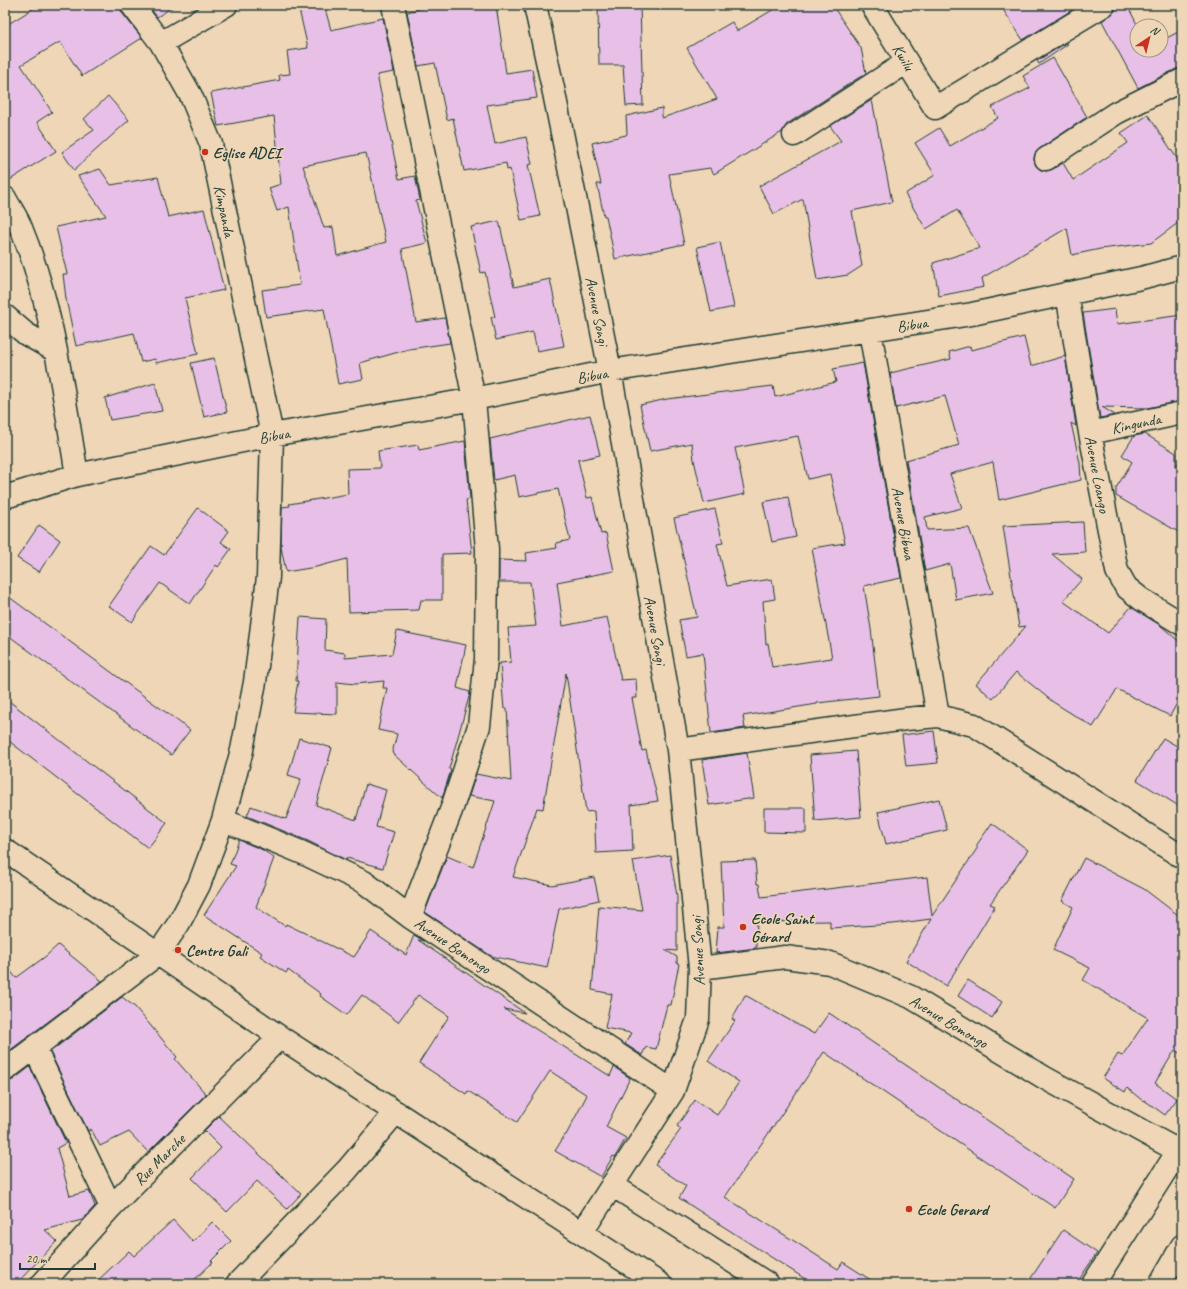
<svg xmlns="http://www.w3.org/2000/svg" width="1187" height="1289" viewBox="0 0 1187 1289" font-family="Caveat,sans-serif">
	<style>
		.building { fill: #e8c0e7; stroke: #1f3d34; fill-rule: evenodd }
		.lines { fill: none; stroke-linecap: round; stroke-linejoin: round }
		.minor-casing { stroke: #1f3d34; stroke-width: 25 }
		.minor { stroke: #efd6b7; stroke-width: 22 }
		.poi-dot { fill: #c8321e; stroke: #efd6b7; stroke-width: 1.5 }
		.labels { text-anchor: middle; stroke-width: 3; stroke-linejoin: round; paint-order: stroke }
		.street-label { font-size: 16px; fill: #1f3d34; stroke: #efd6b7 }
		.poi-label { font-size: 16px; font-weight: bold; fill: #1f3d34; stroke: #efd6b7; text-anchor: start }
	</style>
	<rect width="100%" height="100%" fill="#efd6b7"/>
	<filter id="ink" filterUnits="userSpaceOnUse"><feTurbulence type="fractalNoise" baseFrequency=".025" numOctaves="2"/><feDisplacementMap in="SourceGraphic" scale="8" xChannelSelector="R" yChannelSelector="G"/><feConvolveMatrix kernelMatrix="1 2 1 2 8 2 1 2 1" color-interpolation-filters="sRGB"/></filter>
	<g filter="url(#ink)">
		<path class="building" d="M 39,5 L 120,5 L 122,13 L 142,38 L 82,76 L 60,42 L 21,65 L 52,112 L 37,122 L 56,151 L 5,183 L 5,26 Z
			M 148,5 L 176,5 L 157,17 Z
			M 298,5 L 324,5 L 331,30 L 383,18 L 394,72 L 377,75 L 399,179 L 415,176 L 420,200 L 416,201 L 427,243 L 402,249 L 416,322 L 445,318 L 450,343 L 409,349 L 360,363 L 363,379 L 338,384 L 324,309 L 266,317 L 262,290 L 300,285 L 289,207 L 277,211 L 269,188 L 281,184 L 274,116 L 218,126 L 211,93 L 280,80 L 279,75 L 290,74 L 287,51 L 308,48 ZM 366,153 L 386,242 L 337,256 L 333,227 L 324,228 L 303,166 Z
			M 422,5 L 496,5 L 506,73 L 532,69 L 537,98 L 487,105 L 495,144 L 526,137 L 532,164 L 528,165 L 540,216 L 521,220 L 510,169 L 507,170 L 506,163 L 464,171 L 453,118 L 447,120 L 435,63 L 418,66 L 407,12 L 423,8 Z
			M 598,5 L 640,5 L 643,105 L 626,106 L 623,65 L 599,65 Z
			M 781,5 L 832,5 L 861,48 L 866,73 L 787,124 L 782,132 L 714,174 L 710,168 L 669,174 L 684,244 L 615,259 L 606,216 L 604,216 L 597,184 L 601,184 L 592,143 L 626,135 L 627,134 L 626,116 L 662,108 L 662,118 L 717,99 L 687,48 L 732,22 L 737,31 Z
			M 1000,5 L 1080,5 L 1023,40 Z
			M 1116,5 L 1127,5 L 1138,26 L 1137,26 L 1137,50 L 1161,50 L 1161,41 L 1182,30 L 1182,68 L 1176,69 L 1138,88 L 1102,21 L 1115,11 Z
			M 1066,43 L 1068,44 L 1039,64 L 1037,61 Z
			M 1053,58 L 1087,117 L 1039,149 L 1035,153 L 1034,159 L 1036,166 L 1041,170 L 1047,171 L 1053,169 L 1063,163 L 1073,180 L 1128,143 L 1121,133 L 1148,115 L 1182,166 L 1182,220 L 1151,243 L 1100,249 L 1072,255 L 1067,228 L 982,278 L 984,287 L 939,296 L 933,263 L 980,248 L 957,210 L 926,229 L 905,194 L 935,175 L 915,143 L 939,128 L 950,146 L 998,118 L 992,107 L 1030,88 L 1023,76 Z
			M 108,96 L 129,120 L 74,170 L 62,152 L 94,130 L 84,119 Z
			M 872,100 L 892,202 L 852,211 L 862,266 L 848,275 L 817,280 L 803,199 L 774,214 L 759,186 L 841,141 L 830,126 Z
			M 100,169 L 111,185 L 158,177 L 168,217 L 204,209 L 224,290 L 185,298 L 198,354 L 156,363 L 155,359 L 141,362 L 134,333 L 76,346 L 66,299 L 63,274 L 67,274 L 56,227 L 106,216 L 78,176 Z
			M 499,221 L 514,287 L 550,279 L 564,346 L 537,351 L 533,332 L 496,340 L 491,317 L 495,317 L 485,272 L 481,273 L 471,227 Z
			M 720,242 L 734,307 L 711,312 L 697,247 Z
			M 1115,309 L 1117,324 L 1182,315 L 1182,384 L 1181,401 L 1147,408 L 1102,407 L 1115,415 L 1100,418 L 1083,313 Z
			M 1024,337 L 1031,366 L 1065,356 L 1076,426 L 1071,423 L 1080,463 L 1081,480 L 999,500 L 993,462 L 950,474 L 962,508 L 925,517 L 927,530 L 969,528 L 993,593 L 956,600 L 950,564 L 925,571 L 906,460 L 959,445 L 945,396 L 896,408 L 890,373 L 951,359 L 949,352 L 970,346 L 971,350 Z
			M 214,358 L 227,412 L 204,417 L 191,363 Z
			M 863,363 L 901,578 L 864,586 L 871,629 L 879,696 L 817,703 L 817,704 L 743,716 L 745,728 L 711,733 L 703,653 L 686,656 L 679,620 L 697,617 L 674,518 L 715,509 L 723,543 L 717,544 L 727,586 L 772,579 L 775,599 L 763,601 L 766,644 L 768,643 L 772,667 L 832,658 L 812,548 L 845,543 L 830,474 L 808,479 L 798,436 L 735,448 L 745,494 L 704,503 L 694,460 L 692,443 L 650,451 L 640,405 L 667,399 L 773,386 L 775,397 L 836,382 L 833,369 Z
			M 155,383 L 162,411 L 110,420 L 105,398 Z
			M 590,415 L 600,455 L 578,460 L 587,498 L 592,497 L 601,534 L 606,533 L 614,571 L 557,582 L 563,626 L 607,617 L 621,680 L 636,679 L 637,698 L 632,698 L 642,751 L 646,750 L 658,801 L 631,805 L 633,851 L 596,853 L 594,811 L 586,812 L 566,673 L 543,809 L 537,808 L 513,877 L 552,885 L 594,877 L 599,900 L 559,909 L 547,968 L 491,956 L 425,912 L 447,856 L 473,867 L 495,801 L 469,796 L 476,774 L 511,781 L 507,708 L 504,709 L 500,663 L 511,662 L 508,628 L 536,626 L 530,582 L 499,582 L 499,560 L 527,561 L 526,553 L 557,548 L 556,543 L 570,540 L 558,489 L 519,497 L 515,475 L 494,480 L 490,439 Z
			M 1145,434 L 1176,453 L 1176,466 L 1182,458 L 1182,534 L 1116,496 L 1116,488 L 1132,462 L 1122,455 L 1134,436 Z
			M 465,441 L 470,499 L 466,500 L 472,553 L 442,554 L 442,600 L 421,600 L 419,610 L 349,612 L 347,559 L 316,567 L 286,572 L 281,547 L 282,507 L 290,506 L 289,504 L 348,494 L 347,469 L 380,468 L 378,451 L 418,445 L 419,450 Z
			M 788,497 L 796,537 L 772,542 L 763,502 Z
			M 198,508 L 229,531 L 221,542 L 231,549 L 218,567 L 216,565 L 190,604 L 160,583 L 132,622 L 109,606 L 151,546 L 164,555 Z
			M 1083,522 L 1085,552 L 1052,554 L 1082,579 L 1063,601 L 1108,633 L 1131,607 L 1160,625 L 1182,644 L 1182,694 L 1170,716 L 1117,689 L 1093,727 L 1053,702 L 1016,672 L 993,699 L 976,684 L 1026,626 L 1019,627 L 1003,526 Z
			M 39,525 L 60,540 L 39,572 L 17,558 Z
			M 5,594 L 190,730 L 171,755 L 5,633 Z
			M 300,617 L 326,619 L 325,650 L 345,653 L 345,658 L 392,654 L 397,631 L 466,645 L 457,688 L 470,692 L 469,697 L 449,769 L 451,770 L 442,798 L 392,753 L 397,734 L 378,730 L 387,688 L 383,688 L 384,681 L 355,684 L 337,682 L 337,714 L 293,712 L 298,681 L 296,681 Z
			M 5,698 L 167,823 L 148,848 L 5,738 Z
			M 934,731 L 938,763 L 906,766 L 902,735 Z
			M 299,738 L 332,748 L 316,805 L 356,820 L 366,784 L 386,790 L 376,827 L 394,832 L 383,868 L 347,858 L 346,860 L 308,841 L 247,816 L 251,806 L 286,819 L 301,779 L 288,775 Z
			M 1163,738 L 1182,749 L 1182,808 L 1137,780 Z
			M 856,751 L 861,817 L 815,821 L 810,755 Z
			M 747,753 L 754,798 L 709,805 L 702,760 Z
			M 939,799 L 947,830 L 886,844 L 878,812 Z
			M 764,808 L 806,808 L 806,833 L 764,832 Z
			M 992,823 L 1028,850 L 990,904 L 995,906 L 946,986 L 906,961 L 931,919 L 893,924 L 830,928 L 830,921 L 757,922 L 756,948 L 716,953 L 718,927 L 724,927 L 721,861 L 755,860 L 757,884 L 759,884 L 761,897 L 927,877 L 932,916 L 978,847 L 976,846 Z
			M 239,840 L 263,850 L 274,858 L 256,907 L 285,926 L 286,924 L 354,957 L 371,931 L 406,955 L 414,935 L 424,941 L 418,940 L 525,1013 L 504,1009 L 610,1076 L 614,1067 L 630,1078 L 606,1127 L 626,1138 L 615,1157 L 613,1156 L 601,1177 L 555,1151 L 565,1135 L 566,1135 L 587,1095 L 550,1071 L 517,1122 L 468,1091 L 466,1094 L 419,1063 L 449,1016 L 418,995 L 398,1022 L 362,995 L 347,1015 L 320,996 L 321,994 L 288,970 L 286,973 L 260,956 L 262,953 L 204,915 L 236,866 L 230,864 Z
			M 670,855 L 677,896 L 677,951 L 665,950 L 677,957 L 677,963 L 679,964 L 671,1005 L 667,1005 L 656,1049 L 646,1047 L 642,1055 L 625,1044 L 631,1033 L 605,1028 L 612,994 L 592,990 L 599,906 L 642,910 L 633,861 Z
			M 1084,858 L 1144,889 L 1182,918 L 1182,1055 L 1175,1050 L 1155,1083 L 1177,1099 L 1165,1115 L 1144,1100 L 1143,1101 L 1127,1088 L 1125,1092 L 1103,1078 L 1118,1054 L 1122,1056 L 1148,1018 L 1083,980 L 1090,968 L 1053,950 L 1073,907 L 1062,901 Z
			M 58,945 L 102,981 L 5,1054 L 5,964 L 16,978 L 46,956 Z
			M 968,980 L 1002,1002 L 992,1018 L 958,996 Z
			M 745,995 L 814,1034 L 829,1013 L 1074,1179 L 1055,1208 L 824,1052 L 725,1197 L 838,1269 L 843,1262 L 877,1284 L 813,1284 L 679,1198 L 686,1186 L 655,1165 L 681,1129 L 677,1126 L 695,1100 L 717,1115 L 739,1082 L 708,1061 L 735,1021 L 732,1019 Z
			M 122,997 L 135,1007 L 177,1057 L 175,1059 L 206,1094 L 148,1152 L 129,1132 L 100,1146 L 91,1129 L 88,1131 L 50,1052 Z
			M 30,1067 L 66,1143 L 57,1148 L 70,1196 L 89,1191 L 95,1206 L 82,1220 L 45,1230 L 57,1241 L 16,1284 L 5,1284 L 5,1082 L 13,1080 Z
			M 219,1116 L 301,1194 L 287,1209 L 257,1181 L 227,1212 L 192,1178 L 221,1148 L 204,1131 Z
			M 173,1220 L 193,1242 L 212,1222 L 231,1241 L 211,1261 L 213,1262 L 190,1284 L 94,1284 L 129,1251 L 134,1256 Z
			M 1063,1230 L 1097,1253 L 1076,1284 L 1027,1284 Z"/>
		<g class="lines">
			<g class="minor-casing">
				<path id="minor" d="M 393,5 L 474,399 L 487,549 L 486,659 L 479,726 L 452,808 L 410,917
					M 535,5 L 554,93 L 610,371 L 678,750 L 700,968 L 698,1019 L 673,1091 L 582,1232
					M 872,5 L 935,108 L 1104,5
					M 161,43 L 226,5
					M 794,135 L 907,62
					M 1046,159 L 1116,113 L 1182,80
					M 5,198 C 10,208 17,217 21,228 C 53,306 63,392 77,475
					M 1067,293 L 1090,433 L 1117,571 L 1126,587 L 1141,599 L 1182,624
					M 5,316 L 26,334 L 56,351
					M 870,331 L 938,716
					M 1090,433 L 1182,413
					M 5,497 L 77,475 L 272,435 L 474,399 L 610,371 L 972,314 L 1141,278 L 1182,267
					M 678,750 L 906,719 L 938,716 L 974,725 L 1182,857
					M 223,820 L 303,853 L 364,882 L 410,917 L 673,1091
					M 5,850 L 280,1037 L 660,1284
					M 700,968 L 785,957 L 830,963 L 911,997 L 1045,1078 L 1182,1153
					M 35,1049 L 111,1207
					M 5,1070 L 158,954 L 179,923 L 199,885 L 223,820 L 242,750 L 255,682 L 268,577 L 272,435 L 211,144 L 191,96 L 161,43 L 132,5
					M 612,1185 L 768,1284
					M 42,1284 L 111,1207 L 280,1037
					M 237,1284 L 347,1170 L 396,1112
					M 1093,1284 L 1182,1145
					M 1160,1284 L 1182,1246"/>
			</g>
			<use href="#minor" class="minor"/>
		</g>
	</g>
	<g class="poi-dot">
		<circle cx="205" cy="152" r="4"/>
		<circle cx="743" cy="927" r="4"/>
		<circle cx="178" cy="950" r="4"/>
		<circle cx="909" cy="1209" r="4"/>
	</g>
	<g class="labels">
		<g class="street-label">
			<text transform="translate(904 57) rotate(59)" y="6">Kwilu</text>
			<text transform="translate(225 211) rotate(78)" y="6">Kimpanda</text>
			<text transform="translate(598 311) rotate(79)" y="6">Avenue Songi</text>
			<text transform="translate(912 324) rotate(-9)" y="6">Bibua</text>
			<text transform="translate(592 375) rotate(-11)" y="6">Bibua</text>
			<text transform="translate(1136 423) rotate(-12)" y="6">Kingunda</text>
			<text transform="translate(274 435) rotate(-11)" y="6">Bibua</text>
			<text transform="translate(1098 474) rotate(79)" y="6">Avenue Loango</text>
			<text transform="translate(904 523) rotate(80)" y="6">Avenue Bibwa</text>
			<text transform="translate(656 630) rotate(80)" y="6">Avenue Songi</text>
			<text transform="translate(453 945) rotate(34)" y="6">Avenue Bomongo</text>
			<text transform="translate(697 951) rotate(-93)" y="6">Avenue Songi</text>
			<text transform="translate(949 1021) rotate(31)" y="6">Avenue Bomongo</text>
			<text transform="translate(159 1159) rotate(-45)" y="6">Rue Marche</text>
		</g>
		<g class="poi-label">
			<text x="213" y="158">Eglise ADEI</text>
			<text x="751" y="924">Ecole Saint<tspan x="751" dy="18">Gérard</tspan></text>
			<text x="186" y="956">Centre Gali</text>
			<text x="917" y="1215">Ecole Gerard</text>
		</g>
	</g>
	<rect width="1187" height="1289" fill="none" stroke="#efd6b7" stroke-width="20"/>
	<rect x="10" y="10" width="1167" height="1269" fill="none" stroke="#1f3d34" stroke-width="1.5" filter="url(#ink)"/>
	<g transform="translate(1149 38) rotate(35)"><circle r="19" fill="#efd6b7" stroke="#9c9983"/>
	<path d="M0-3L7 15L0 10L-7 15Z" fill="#c8321e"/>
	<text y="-6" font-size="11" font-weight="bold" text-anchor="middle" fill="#1f3d34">N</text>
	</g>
	<path d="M20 1263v6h75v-6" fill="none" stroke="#1f3d34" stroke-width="2"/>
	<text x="26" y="1263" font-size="12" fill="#1f3d34" stroke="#efd6b7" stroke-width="3" paint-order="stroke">20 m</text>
</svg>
